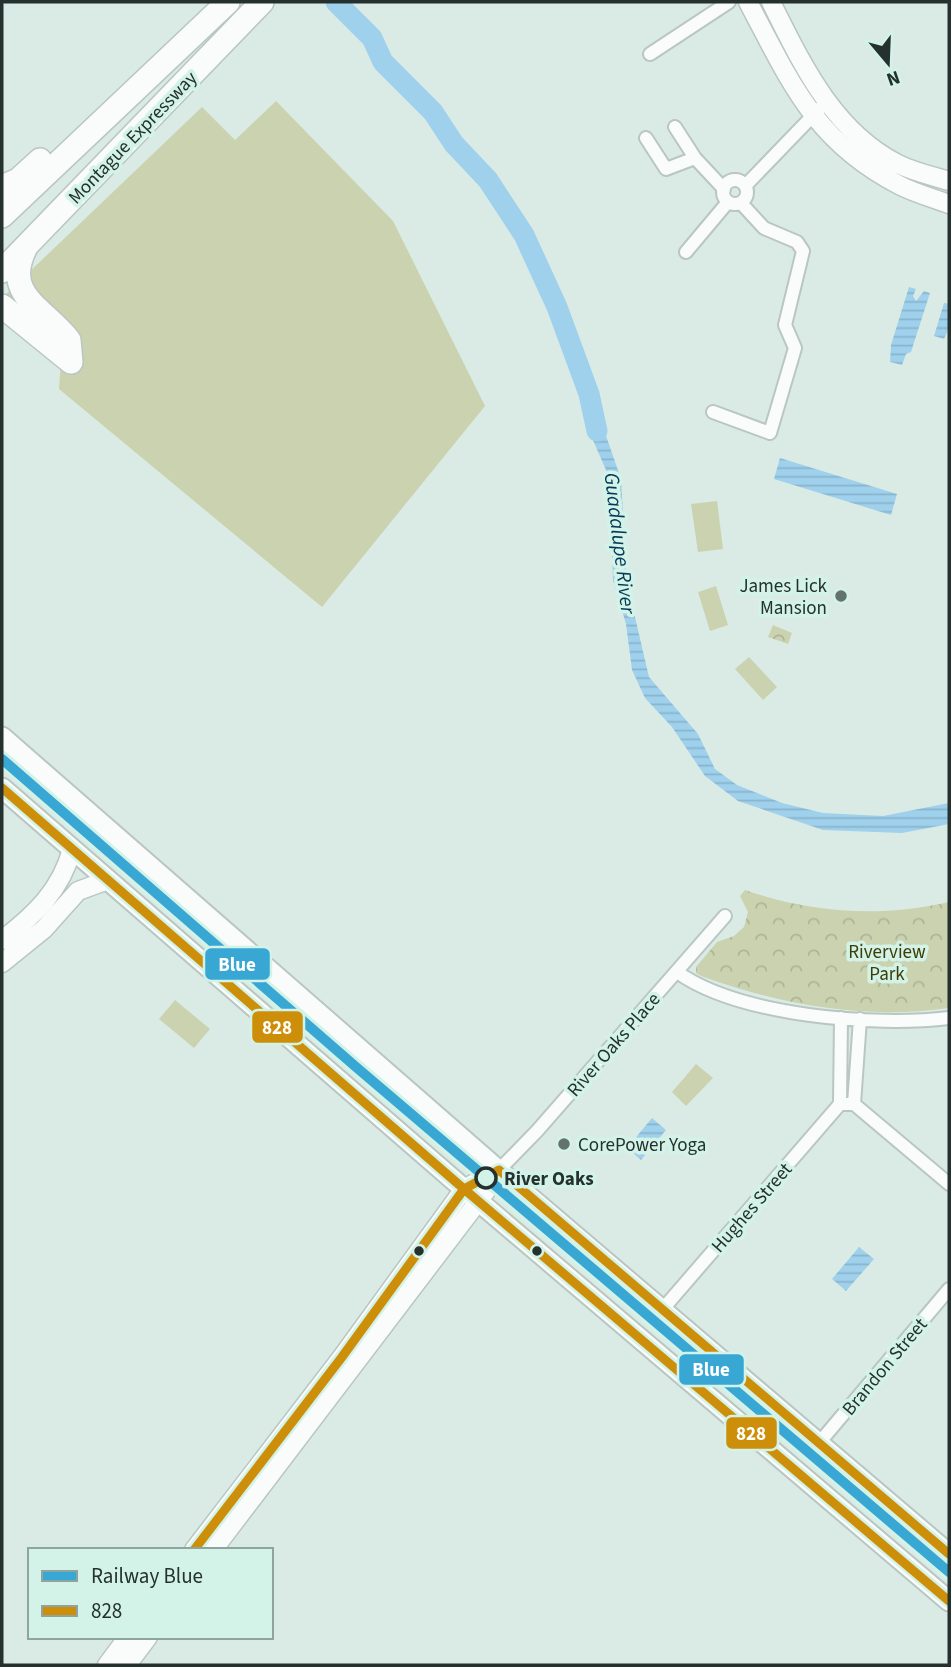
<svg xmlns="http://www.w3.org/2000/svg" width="951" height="1667" viewBox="0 0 951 1667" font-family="'Source Sans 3',sans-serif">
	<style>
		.grass { fill: #cad2af }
		.park { fill: url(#park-crowns) }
		.water { fill: url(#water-rules) }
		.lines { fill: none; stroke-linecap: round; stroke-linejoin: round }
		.river { stroke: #9fd1ed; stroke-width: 21 }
		.street-casing { stroke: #b9c6c2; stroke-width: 16 }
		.secondary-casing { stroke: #b9c6c2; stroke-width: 21 }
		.primary-casing { stroke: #b9c6c2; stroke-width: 23 }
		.highway-casing { stroke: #b9c6c2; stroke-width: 26 }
		.street { stroke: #f9fcfb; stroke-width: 12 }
		.secondary { stroke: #f9fcfb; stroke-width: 18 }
		.primary { stroke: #f9fcfb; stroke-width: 19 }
		.highway { stroke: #f9fcfb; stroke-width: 23 }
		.bus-1-casing { stroke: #d3f2e8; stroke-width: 14 }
		.bus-1 { stroke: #cd8f09; stroke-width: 9 }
		.rail-1-casing { stroke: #d3f2e8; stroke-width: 16 }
		.rail-1 { stroke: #39a7d4; stroke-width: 10 }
		.poi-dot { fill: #64726e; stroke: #d3f2e8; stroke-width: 2.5 }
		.stop-dot { fill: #d3f2e8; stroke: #25312e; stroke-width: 3.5 }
		.bus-dot { fill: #25312e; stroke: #d3f2e8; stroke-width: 2.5 }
		.labels { text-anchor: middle; stroke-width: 7; stroke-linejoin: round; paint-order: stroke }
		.street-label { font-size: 19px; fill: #25312e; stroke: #d3f2e8 }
		.poi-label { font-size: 19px; fill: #25312e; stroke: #d3f2e8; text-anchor: end }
		.park-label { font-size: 19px; fill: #3d3d05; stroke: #d3f2e8 }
		.stop-label { font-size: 19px; font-weight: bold; fill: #25312e; stroke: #d3f2e8; text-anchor: start }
		.water-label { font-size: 21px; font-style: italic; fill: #043a57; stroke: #d3f2e8 }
		.line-badge { stroke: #d3f2e8; stroke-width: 2.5 }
		.badge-label { font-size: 19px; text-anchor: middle; font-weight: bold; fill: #fff }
	</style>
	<defs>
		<pattern id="park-crowns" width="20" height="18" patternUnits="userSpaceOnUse" patternTransform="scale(1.75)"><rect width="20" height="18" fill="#cad2af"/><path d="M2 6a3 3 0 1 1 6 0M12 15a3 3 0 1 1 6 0" fill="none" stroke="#adb597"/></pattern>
		<pattern id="water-rules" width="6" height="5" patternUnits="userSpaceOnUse" patternTransform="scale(1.75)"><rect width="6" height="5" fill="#9fd1ed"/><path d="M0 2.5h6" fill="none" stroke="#89b4cc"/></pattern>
	</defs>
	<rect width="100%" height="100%" fill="#daebe5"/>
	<path class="grass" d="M 276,101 L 393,221 L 485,406 L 322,607 L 59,389 L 61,360 L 2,298 L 202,107 L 235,140 Z
		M 717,501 L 723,549 L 698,552 L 691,504 Z
		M 716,586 L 728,625 L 710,631 L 698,592 Z
		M 749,657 L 777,687 L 763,700 L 735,669 Z
		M 175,1000 L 210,1029 L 194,1048 L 159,1019 Z
		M 696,1064 L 713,1078 L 686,1106 L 672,1092 Z"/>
	<path class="park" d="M 773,625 L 792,633 L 788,644 L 768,637 Z
		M 745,890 C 812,913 880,918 949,902 L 949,1008 C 864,1020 781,1005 701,976 L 696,973 L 696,967 L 717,942 L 734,936 L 744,927 L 748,912 L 740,896 Z"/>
	<path class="water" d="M 909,287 L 916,289 L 913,296 L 916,301 L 924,291 L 930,293 L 911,352 L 906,354 L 902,365 L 890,362 L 891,345 Z
		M 944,303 L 949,304 L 949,328 L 944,339 L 934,336 Z
		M 588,406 L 596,407 L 621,479 L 627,583 L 649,677 L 698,734 L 715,769 L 737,785 L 782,803 L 823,813 L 883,816 L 949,803 L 949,824 L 902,833 L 823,830 L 738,801 L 705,776 L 672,727 L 645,698 L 632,670 L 626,624 L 613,580 L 609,477 L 586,424 Z
		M 780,458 L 897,494 L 891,515 L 774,479 Z
		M 652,1118 L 666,1130 L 641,1160 L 627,1148 Z
		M 859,1247 L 874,1259 L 846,1291 L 832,1279 Z"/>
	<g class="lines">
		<path class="river" d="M 336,2 L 372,38 L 383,62 L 433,112 L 454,144 L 488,180 L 524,235 L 557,307 L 589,394 L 597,431"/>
		<g class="street-casing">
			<path id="street" d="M 650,54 L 729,2
				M 675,127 L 695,158 L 724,189
				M 646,138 L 666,169 L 695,158
				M723 192a12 12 0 1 1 24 0a12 12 0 1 1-24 0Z
				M 745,186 L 826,102
				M 686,252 L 728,202
				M 713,412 L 770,433 L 795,348 L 785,325 L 803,251 L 797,242 L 764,228 L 741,203
				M 677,972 C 739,1016 875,1027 949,1018
				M 840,1104 L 841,1018
				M 854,1104 L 949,1184
				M 854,1104 L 860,1019
				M 499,1170 L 537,1131 L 725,916
				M 662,1310 L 840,1104 L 854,1104
				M 819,1443 L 949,1289"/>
		</g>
		<g class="secondary-casing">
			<path id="secondary" d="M 748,2 C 790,81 814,141 899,185 C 914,193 933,198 949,204
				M 771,2 C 802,64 833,131 898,164 C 914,172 933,176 949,181
				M 2,940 C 35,915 61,890 72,849
				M 2,963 L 44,929 L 78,891 L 108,880
				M 194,1550 L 342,1357 L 464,1189 L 499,1170
				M 213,1550 L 486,1191
				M 107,1665 L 128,1637
				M 127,1665 L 148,1637"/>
		</g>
		<g class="primary-casing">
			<path id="primary" d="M 2,737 L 520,1189 L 949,1554
				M 2,788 L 464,1189 L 949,1601"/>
		</g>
		<g class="highway-casing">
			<path id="highway" d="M 2,187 L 18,180 L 40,160
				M 2,216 L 228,2
				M 26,247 C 1,295 44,308 69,340 L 71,362
				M 2,271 L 262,2
				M 2,306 L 71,362"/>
		</g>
		<use href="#street" class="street"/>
		<use href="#secondary" class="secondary"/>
		<use href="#primary" class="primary"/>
		<use href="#highway" class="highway"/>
		<g class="bus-1-casing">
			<path id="bus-1" d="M 2,788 L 464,1189 L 949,1601
				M 194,1550 L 342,1357 L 464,1189 L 499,1170 L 949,1554"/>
		</g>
		<use href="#bus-1" class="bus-1"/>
		<g class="rail-1-casing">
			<path id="rail-1" d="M 2,759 L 356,1067 L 949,1572"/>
		</g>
		<use href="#rail-1" class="rail-1"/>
	</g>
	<g class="poi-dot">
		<circle cx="841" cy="596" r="7"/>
		<circle cx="564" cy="1144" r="7"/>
	</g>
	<circle class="stop-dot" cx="486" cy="1178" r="10"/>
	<g class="bus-dot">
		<circle cx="419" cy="1251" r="6"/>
		<circle cx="537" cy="1251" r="6"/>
	</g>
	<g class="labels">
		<g class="street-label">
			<text transform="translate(132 137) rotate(-46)" y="7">Montague Expressway</text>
			<text transform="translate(613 1044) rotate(-49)" y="7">River Oaks Place</text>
			<text transform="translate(751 1207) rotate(-49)" y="7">Hughes Street</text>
			<text transform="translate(884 1366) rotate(-50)" y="7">Brandon Street</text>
		</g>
		<g class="poi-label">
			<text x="827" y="592">James Lick<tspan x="827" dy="22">Mansion</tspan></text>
			<text x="578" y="1151" text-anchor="start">CorePower Yoga</text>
		</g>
		<g class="park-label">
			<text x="887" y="958">Riverview<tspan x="887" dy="22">Park</tspan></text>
		</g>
		<g class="stop-label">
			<text x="504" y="1185">River Oaks</text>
		</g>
		<g class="water-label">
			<text transform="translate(620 543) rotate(83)" y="7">Guadalupe River</text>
		</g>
	</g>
	<g class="line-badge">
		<rect x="204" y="947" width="67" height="34" rx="7" fill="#39a7d4"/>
		<rect x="251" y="1010" width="53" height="34" rx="7" fill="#cd8f09"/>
		<rect x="678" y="1353" width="67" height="33" rx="7" fill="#39a7d4"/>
		<rect x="725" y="1416" width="53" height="34" rx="7" fill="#cd8f09"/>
	</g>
	<g class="badge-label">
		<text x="237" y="971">Blue</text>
		<text x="277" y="1034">828</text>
		<text x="711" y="1376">Blue</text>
		<text x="751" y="1440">828</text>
	</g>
	<rect width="951" height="1667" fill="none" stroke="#25312e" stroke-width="7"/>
	<rect x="28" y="1548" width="245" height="91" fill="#d3f2e8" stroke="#8da59e" stroke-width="2"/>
	<rect x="42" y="1571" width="35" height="10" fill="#39a7d4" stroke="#8da59e" stroke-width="2"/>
	<text x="91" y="1583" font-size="21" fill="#25312e">Railway Blue</text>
	<rect x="42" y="1606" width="35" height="10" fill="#cd8f09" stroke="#8da59e" stroke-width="2"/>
	<text x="91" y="1618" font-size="21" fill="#25312e">828</text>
	<g transform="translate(888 63) rotate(161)" stroke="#d3f2e8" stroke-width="5" paint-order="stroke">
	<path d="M0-5L12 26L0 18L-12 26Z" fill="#25312e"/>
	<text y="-10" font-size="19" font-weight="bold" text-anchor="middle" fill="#25312e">N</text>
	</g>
</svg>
